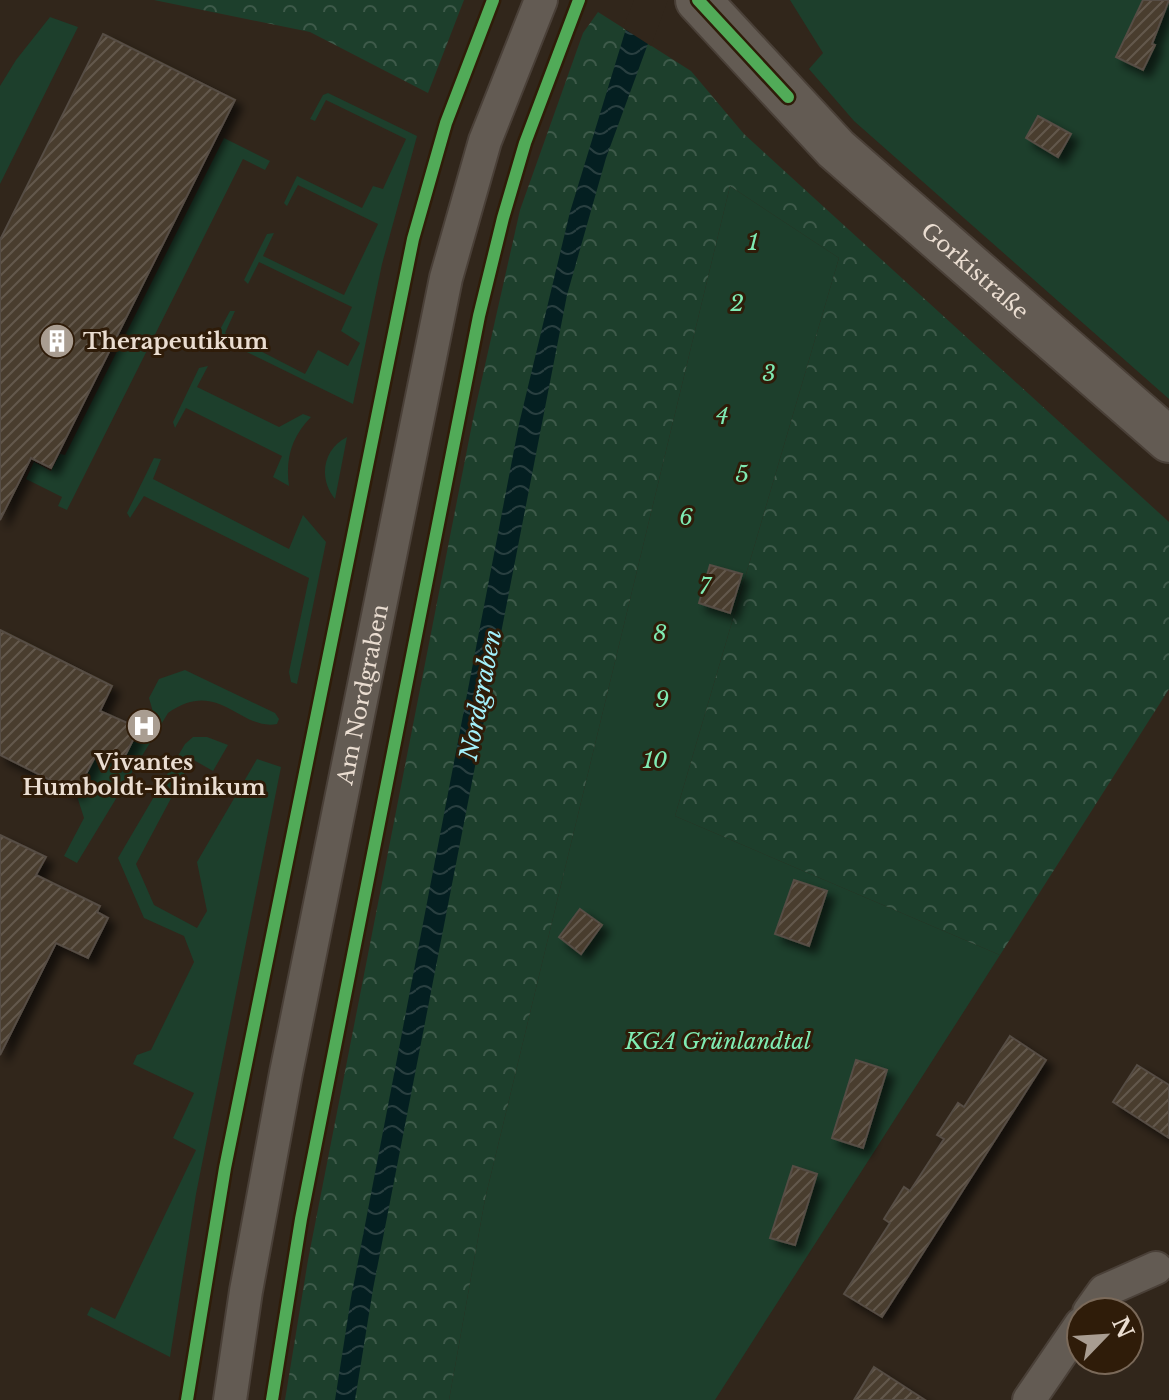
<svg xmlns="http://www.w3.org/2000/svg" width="1169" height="1400" viewBox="0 0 1169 1400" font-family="'Libre Baskerville',serif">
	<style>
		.green { fill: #1d3f2c }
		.forest { fill: url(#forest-crowns) }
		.water { fill: url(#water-waves) }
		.pier { fill: #31261b }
		.building { fill: url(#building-hatch); stroke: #564d44; stroke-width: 2; filter: url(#shadow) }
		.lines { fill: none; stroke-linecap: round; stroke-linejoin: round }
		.minor-casing { stroke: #4a4038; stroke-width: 36 }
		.secondary-casing { stroke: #4a4038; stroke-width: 48 }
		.minor { stroke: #635b53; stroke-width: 32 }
		.secondary { stroke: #635b53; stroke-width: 44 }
		.cycleway-casing { stroke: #2f1c09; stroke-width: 17 }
		.cycleway { stroke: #51ab58; stroke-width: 12 }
		.labels { text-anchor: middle; stroke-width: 6; stroke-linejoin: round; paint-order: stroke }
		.park-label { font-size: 22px; font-style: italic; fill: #7febb3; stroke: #2f1c09 }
		.street-label { font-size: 22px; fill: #eaddd1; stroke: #2f1c09 }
		.poi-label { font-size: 22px; font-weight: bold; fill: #eaddd1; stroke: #2f1c09; text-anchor: start }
		.water-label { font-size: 24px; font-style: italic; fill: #a3f0fb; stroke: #2f1c09 }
	</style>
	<defs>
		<pattern id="forest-crowns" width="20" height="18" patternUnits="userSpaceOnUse" patternTransform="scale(2)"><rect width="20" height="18" fill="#1d3f2c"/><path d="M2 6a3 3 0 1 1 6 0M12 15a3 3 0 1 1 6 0" fill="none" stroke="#3e5a4a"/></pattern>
		<pattern id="water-waves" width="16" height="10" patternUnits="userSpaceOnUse" patternTransform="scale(2)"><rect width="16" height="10" fill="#041f21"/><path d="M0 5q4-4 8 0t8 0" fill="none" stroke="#293f40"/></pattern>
		<pattern id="building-hatch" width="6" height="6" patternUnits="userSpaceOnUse" patternTransform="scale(2)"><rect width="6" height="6" fill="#493c2f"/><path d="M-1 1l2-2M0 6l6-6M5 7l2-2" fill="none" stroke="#63584c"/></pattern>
		<filter id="shadow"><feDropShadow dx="7" dy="7" stdDeviation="4" flood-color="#0009"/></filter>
	</defs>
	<rect width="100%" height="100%" fill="#31261b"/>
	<path class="green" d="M 790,0 L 1169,0 L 1169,399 L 854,121 L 809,69 L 823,53 Z
		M 50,17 L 78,27 L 0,184 L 0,86 L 16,60 Z
		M 328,93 L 417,136 L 382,264 L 353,404 L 216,337 L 230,311 L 235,311 L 225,333 L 305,374 L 318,350 L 348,366 L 360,343 L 341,331 L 352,307 L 259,262 L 248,284 L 244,280 L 267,234 L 274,233 L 263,256 L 344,295 L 378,224 L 298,185 L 287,206 L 284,203 L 297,176 L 362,208 L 373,186 L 383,189 L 406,139 L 326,100 L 315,121 L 310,119 L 323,95 Z
		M 224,138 L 270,161 L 265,170 L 243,159 L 67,510 L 58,506 L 62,497 L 26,479 L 34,462 L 51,471 L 60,454 L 65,455 Z
		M 730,186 L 839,258 L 675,816 L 1000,955 L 715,1400 L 449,1400 L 485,1199 Z
		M 208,366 L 197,387 L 279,427 L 303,414 L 311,417 C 292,436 285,459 289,486 L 273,477 L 282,456 L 186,408 L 175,428 L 173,422 L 199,368 Z
		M 347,437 L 335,499 C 318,478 323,449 347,437 Z
		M 154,458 L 161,459 L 153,479 L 289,549 L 303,515 L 326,542 L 297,684 L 291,682 L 289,672 L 309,578 L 144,496 L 130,518 L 127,513 Z
		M 185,670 L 275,713 L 279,719 L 277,724 C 239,731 219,677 168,713 L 77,863 L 64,856 L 84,818 L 76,793 L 101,745 L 135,742 L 148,717 L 153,712 L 149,698 L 159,679 Z
		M 193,737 L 207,737 L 228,745 L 213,771 L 192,759 L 136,864 L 154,905 L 197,928 L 207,911 L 197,862 L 257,759 L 281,767 L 196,1194 L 170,1357 L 87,1315 L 91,1307 L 115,1319 L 196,1150 L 173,1138 L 194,1093 L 133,1064 L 137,1055 L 151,1050 L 194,962 L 184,936 L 144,918 L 118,858 L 185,744 Z"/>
	<path class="forest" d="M 154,0 L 464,0 L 428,93 L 310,32 Z
		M 598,12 L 691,71 L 744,134 L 1169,522 L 1169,689 L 1000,955 L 675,816 L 839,258 L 730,186 L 485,1199 L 449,1400 L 285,1400 L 308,1260 L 474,414 L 520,210 L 583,33 Z"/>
	<path class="water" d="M 638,0 L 664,0 L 606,158 L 567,295 L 373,1289 L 355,1400 L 335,1400 L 351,1298 L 519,424 L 570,212 L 625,32 Z"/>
	<path class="pier" d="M 634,0 L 668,0 L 651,46 L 623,28 Z"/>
	<path class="building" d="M 1143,0 L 1169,0 L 1152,44 L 1155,45 L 1143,70 L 1116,57 Z
		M 103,34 L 235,100 L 51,468 L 31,458 L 0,520 L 0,240 Z
		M 1038,116 L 1071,134 L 1058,157 L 1026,138 Z
		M 710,565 L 742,574 L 730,613 L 699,603 Z
		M 0,630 L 112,686 L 100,711 L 139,728 L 121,764 L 97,753 L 76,793 L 0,755 Z
		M 0,835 L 46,857 L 36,875 L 100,906 L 97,912 L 108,918 L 88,958 L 56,943 L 0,1055 Z
		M 794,880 L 827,891 L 809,946 L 775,934 Z
		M 580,909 L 602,925 L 581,954 L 559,937 Z
		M 1010,1036 L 1046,1060 L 882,1317 L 844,1294 L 890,1223 L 884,1219 L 904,1187 L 910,1191 L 944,1139 L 937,1135 L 958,1103 L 964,1107 Z
		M 856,1060 L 887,1070 L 863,1148 L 832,1138 Z
		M 1137,1065 L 1169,1085 L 1169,1138 L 1113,1102 Z
		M 793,1166 L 817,1174 L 795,1245 L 770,1238 Z
		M 874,1367 L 925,1400 L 854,1400 Z"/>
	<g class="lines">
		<g class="minor-casing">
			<g id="minor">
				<path d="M 1089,1312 L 1104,1291 L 1156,1268"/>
				<path id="s1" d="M 230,1400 L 246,1291 L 286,1073 L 446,278 L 485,141 L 541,0"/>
				<path d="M 1029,1400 L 1081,1324"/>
			</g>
		</g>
		<g class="secondary-casing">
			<g id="secondary">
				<path id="s2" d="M 698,0 L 836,149 L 1169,440"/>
			</g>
		</g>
		<use href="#minor" class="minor"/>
		<use href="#secondary" class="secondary"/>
		<g class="cycleway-casing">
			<path id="cycleway" d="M 698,0 L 788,97
				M 187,1400 L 225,1168 L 413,239 L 446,123 L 493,0
				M 272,1400 L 301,1219 L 479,316 L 503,218 L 525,143 L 579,0"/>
		</g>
		<use href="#cycleway" class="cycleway"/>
	</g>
	<defs>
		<g id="building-disc" transform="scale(1.8)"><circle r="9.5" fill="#a99d91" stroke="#2f1c09"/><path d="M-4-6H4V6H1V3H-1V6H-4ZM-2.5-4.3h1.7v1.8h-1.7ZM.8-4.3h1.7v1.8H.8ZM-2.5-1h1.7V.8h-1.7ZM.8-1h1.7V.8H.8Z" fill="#fff"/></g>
		<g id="hospital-disc" transform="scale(1.8)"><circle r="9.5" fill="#a99d91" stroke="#2f1c09"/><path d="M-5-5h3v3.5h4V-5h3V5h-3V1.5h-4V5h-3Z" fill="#fff"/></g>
	</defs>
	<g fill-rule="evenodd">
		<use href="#building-disc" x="57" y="341"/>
		<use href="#hospital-disc" x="144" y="726"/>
	</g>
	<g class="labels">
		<g class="park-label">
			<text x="753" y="250">1</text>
			<text x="737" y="311">2</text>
			<text x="769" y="381">3</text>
			<text x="722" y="424">4</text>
			<text x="742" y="482">5</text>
			<text x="686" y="525">6</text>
			<text x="705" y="594">7</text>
			<text x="660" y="641">8</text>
			<text x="662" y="707">9</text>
			<text x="655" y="768">10</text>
			<text x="718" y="1049">KGA Grünlandtal</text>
		</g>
		<g class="street-label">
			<text dy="8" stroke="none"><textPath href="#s2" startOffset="388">Gorkistraße</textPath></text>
			<text dy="8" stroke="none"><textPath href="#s1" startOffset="718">Am Nordgraben</textPath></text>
		</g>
		<g class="poi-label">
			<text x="83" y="349">Therapeutikum</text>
			<text x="144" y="770" text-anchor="middle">Vivantes<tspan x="144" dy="25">Humboldt-Klinikum</tspan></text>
		</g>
		<g class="water-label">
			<text transform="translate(481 695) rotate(-79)" y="8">Nordgraben</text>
		</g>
	</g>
	<g transform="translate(1105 1336) rotate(65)"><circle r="38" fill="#2f1c09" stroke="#7a6959" stroke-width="2"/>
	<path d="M0-6L14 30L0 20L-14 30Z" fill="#a99d91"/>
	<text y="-12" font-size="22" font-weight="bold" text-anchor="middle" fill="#eaddd1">N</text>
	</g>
</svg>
